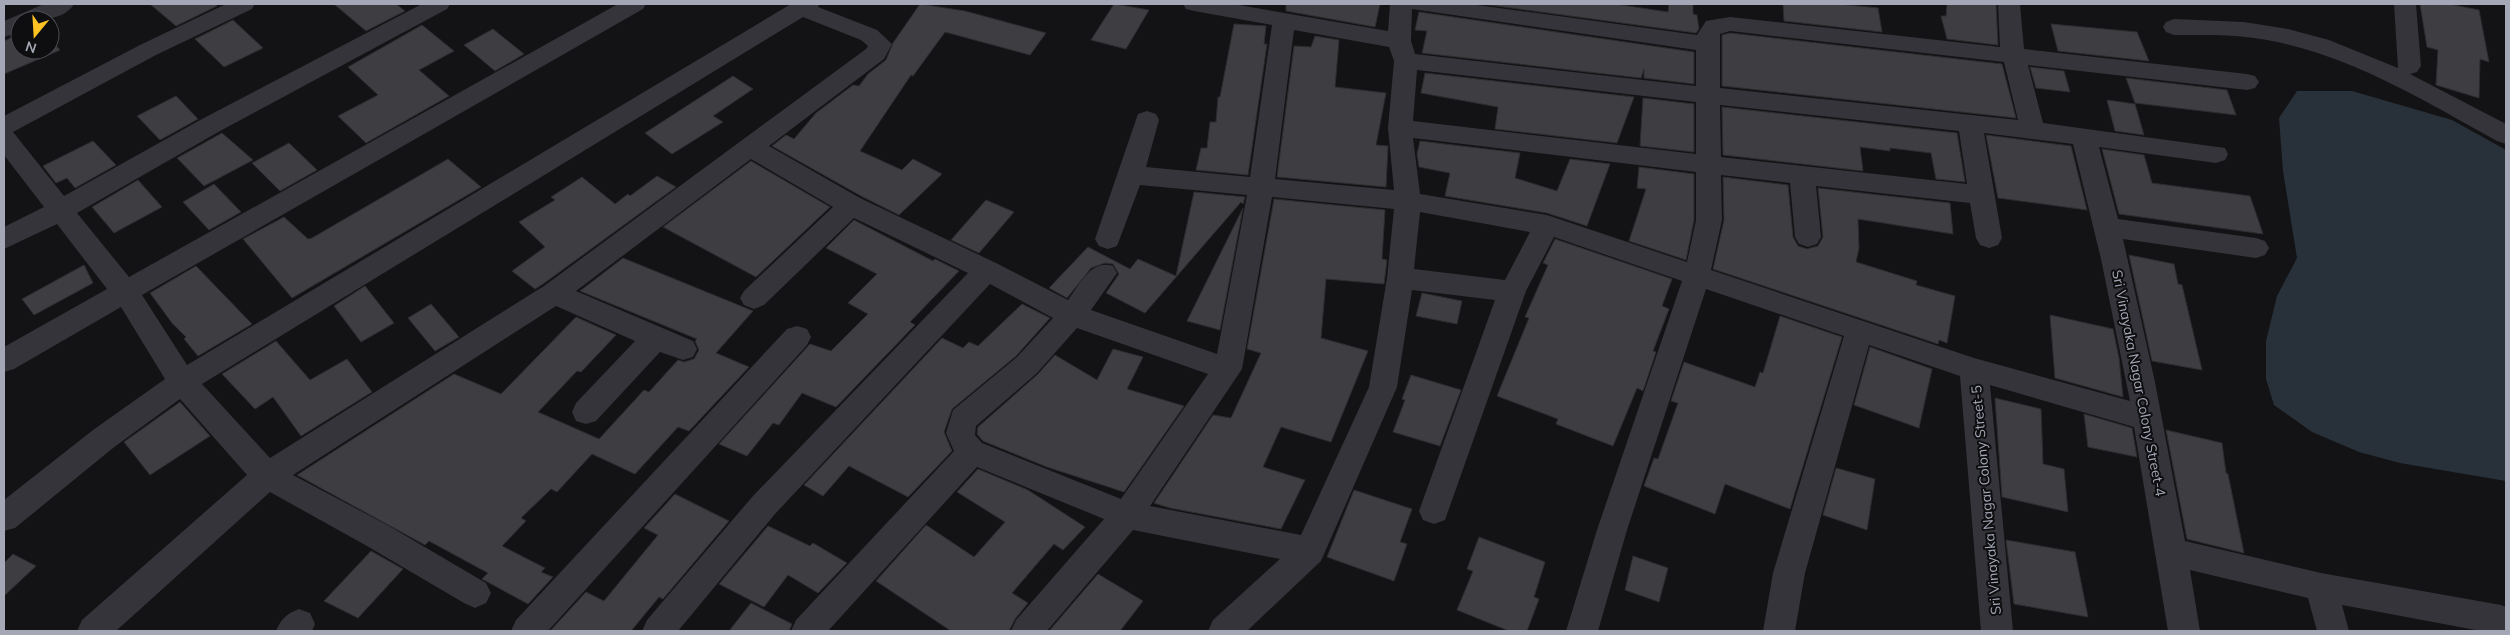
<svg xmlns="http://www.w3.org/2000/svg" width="2510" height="635" viewBox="0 0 2510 635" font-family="Mulish,sans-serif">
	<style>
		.water { fill: #283139 }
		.building { fill: #3d3d42; stroke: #2d2d31 }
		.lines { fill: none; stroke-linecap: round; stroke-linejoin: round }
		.minor { fill: #34343a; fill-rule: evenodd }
		.labels { text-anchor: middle; stroke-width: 4; stroke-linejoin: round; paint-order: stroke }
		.street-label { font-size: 14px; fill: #a4a8b6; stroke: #0e0e10 }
	</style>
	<rect width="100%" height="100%" fill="#131315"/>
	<path class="water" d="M 2297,91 L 2352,91 L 2452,120 L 2506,150 L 2506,481 L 2400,463 L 2359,452 L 2312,432 L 2274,405 L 2266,379 L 2266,341 L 2277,296 L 2297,258 L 2283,171 L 2279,118 Z"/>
	<path class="building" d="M 150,4 L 215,4 L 217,6 L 176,26 Z
		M 334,4 L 396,4 L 405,11 L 366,31 Z
		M 920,4 L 965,11 L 1046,33 L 1030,55 L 945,32 L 913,76 L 911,75 L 860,151 L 902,170 L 913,159 L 942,174 L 899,215 L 861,196 L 772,146 L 786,135 L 794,139 L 816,113 L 853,85 L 859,86 L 868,74 L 886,60 L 893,43 Z
		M 1114,4 L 1149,10 L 1126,49 L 1091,40 Z
		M 1286,4 L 1380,4 L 1375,27 L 1286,11 Z
		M 1482,4 L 1615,4 L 1668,12 L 1669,4 L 1693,4 L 1693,14 L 1697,15 L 1699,29 L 1696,33 Z
		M 1783,4 L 1838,4 L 1878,8 L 1882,32 L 1784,21 Z
		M 1947,4 L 1996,4 L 1998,45 L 1947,39 L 1941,16 L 1946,16 Z
		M 2420,4 L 2449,4 L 2479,10 L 2489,62 L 2480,59 L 2479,98 L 2436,85 L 2438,50 L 2427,47 Z
		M 1419,12 L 1694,52 L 1694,84 L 1644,78 L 1644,69 L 1641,78 L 1422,53 L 1427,31 L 1415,30 Z
		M 233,20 L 263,48 L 224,67 L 195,39 Z
		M 1234,24 L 1266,26 L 1264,44 L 1267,44 L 1248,175 L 1196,170 L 1201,148 L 1207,148 L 1210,122 L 1216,122 L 1218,97 L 1220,97 Z
		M 2051,24 L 2137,32 L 2149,61 L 2058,51 Z
		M 422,25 L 454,51 L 419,70 L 449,96 L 366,143 L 338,116 L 378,95 L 348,67 Z
		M 493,29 L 524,54 L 495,71 L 464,45 Z
		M 1730,33 L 2002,64 L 2016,118 L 1722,86 L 1722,35 Z
		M 20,34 L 20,50 L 50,50 L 50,39 L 60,50 L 4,74 L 4,41 Z
		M 1315,36 L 1339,40 L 1335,87 L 1386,93 L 1376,145 L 1388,146 L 1386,187 L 1277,177 L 1294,46 L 1311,47 Z
		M 2030,67 L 2064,71 L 2070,92 L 2036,88 Z
		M 1425,73 L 1634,97 L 1617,143 L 1495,129 L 1498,107 L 1421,93 Z
		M 733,76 L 753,89 L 713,116 L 723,122 L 672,154 L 645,133 Z
		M 2126,78 L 2227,90 L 2236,115 L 2135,103 Z
		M 176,96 L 198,119 L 160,140 L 137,116 Z
		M 1643,98 L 1694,104 L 1694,152 L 1640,146 Z
		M 2107,100 L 2135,104 L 2144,135 L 2115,131 Z
		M 1722,107 L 1957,133 L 1965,182 L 1936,179 L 1931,153 L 1890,148 L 1890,151 L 1860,147 L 1863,171 L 1723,155 Z
		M 222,133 L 253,160 L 204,186 L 177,158 Z
		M 1986,135 L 2071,146 L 2087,210 L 1998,198 Z
		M 93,141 L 116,165 L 75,188 L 67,178 L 56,183 L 43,166 Z
		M 1420,141 L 1520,153 L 1515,178 L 1557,191 L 1570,159 L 1610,164 L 1587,226 L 1547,213 L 1445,196 L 1450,173 L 1419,167 L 1417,154 Z
		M 289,143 L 317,170 L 280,191 L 252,163 Z
		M 2102,149 L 2144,155 L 2152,183 L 2250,196 L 2263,234 L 2119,214 Z
		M 448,159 L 481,187 L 292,298 L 243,239 L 284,217 L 308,239 L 312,238 Z
		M 751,161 L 830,207 L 756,277 L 663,227 Z
		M 1639,167 L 1694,174 L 1694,220 L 1686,260 L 1629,241 L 1646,189 L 1637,188 Z
		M 657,176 L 676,187 L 543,284 L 535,289 L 512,271 L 545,247 L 519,222 L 555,200 L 551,197 L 582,177 L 615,204 L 628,194 L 630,196 Z
		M 1723,177 L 1788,185 L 1793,237 L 1798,246 L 1807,249 L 1818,246 L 1823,237 L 1818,188 L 1950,203 L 1953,234 L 1858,219 L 1859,248 L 1856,262 L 1917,281 L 1916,285 L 1955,296 L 1947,343 L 1939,340 L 1938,344 L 1713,269 L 1724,220 Z
		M 138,180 L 162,207 L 114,233 L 92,207 Z
		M 214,184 L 241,212 L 209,230 L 183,202 Z
		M 1194,192 L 1245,197 L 1243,204 L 1241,202 L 1145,313 L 1106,293 L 1119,274 L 1113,264 L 1105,263 L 1091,268 L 1067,298 L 1049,288 L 1088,247 L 1130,269 L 1138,259 L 1176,276 Z
		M 1274,199 L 1385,210 L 1382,259 L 1387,260 L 1384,284 L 1326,279 L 1321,338 L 1368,351 L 1331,442 L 1281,427 L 1263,467 L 1305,480 L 1281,529 L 1170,508 L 1154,503 L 1213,415 L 1231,418 L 1261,353 L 1247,349 Z
		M 986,200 L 1014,212 L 979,253 L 951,240 Z
		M 1243,208 L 1220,330 L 1187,321 Z
		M 854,220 L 933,261 L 935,259 L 959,271 L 910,322 L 915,325 L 836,407 L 802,393 L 779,425 L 773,423 L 747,456 L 719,444 L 810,344 L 831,351 L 868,314 L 848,303 L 877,274 L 826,248 Z
		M 1555,239 L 1672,279 L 1662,306 L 1669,309 L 1653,351 L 1656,352 L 1643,391 L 1637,388 L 1613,446 L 1556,424 L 1558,419 L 1497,396 L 1529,318 L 1525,317 L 1548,265 L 1543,263 Z
		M 2129,255 L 2174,264 L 2178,284 L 2182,285 L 2202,370 L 2152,361 Z
		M 623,258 L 753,311 L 716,353 L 749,367 L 689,431 L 678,427 L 635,474 L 592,454 L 557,492 L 551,489 L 521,518 L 526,521 L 502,546 L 545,568 L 541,572 L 553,577 L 528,604 L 482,579 L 488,573 L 429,541 L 425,545 L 297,475 L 454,374 L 501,394 L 576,317 L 616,335 L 581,372 L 577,371 L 538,412 L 599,439 L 644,390 L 649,392 L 678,360 L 684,362 L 694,359 L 699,350 L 695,341 L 697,339 L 580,291 Z
		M 84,265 L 93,283 L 34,315 L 22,299 Z
		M 196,266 L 252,324 L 198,356 L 184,339 L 186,337 L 172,323 L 150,293 Z
		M 365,286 L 394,323 L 361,342 L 334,306 Z
		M 1422,293 L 1462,301 L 1457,324 L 1416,316 Z
		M 431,304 L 459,337 L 435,351 L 408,318 Z
		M 1022,304 L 1050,318 L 1016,356 L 952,409 L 944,432 L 952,451 L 908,497 L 849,466 L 823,496 L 804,485 L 942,338 L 963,348 L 969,342 L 978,346 Z
		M 2050,315 L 2113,329 L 2119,358 L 2123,397 L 2055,378 Z
		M 1780,316 L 1842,337 L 1790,509 L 1725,484 L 1715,514 L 1644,486 L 1654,458 L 1658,459 L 1678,403 L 1671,401 L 1684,362 L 1755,387 L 1760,372 L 1763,373 Z
		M 276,341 L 310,380 L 347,359 L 372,392 L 301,436 L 273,397 L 255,409 L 222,374 Z
		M 1870,347 L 1932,369 L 1919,428 L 1854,405 Z
		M 1113,349 L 1143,357 L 1127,389 L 1184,406 L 1124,492 L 1047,467 L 983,441 L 977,434 L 978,427 L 1038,374 L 1055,355 L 1097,380 Z
		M 1411,375 L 1461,390 L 1440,446 L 1393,432 L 1405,400 L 1402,399 Z
		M 1995,398 L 2041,409 L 2043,464 L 2064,469 L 2068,512 L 2002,497 Z
		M 180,402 L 210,436 L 150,475 L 124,442 Z
		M 2084,414 L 2132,428 L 2137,457 L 2088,447 Z
		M 2166,430 L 2222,443 L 2226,473 L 2228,474 L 2244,553 L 2187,539 Z
		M 1836,468 L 1875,479 L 1867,530 L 1823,515 Z
		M 978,469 L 1028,490 L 1085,527 L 1063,550 L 1054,544 L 1012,593 L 1028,603 L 1015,619 L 1009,631 L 951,631 L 876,581 L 926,525 L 974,557 L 1005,522 L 957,492 Z
		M 1354,490 L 1412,509 L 1400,542 L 1407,544 L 1394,581 L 1327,557 Z
		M 675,494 L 729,521 L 663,599 L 659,597 L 631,631 L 550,631 L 586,592 L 604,601 L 658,535 L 644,528 Z
		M 768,526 L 810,546 L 813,543 L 847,563 L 818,593 L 788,575 L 764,607 L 719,584 Z
		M 1479,537 L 1545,562 L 1534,597 L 1539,599 L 1527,631 L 1509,631 L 1457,610 L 1473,571 L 1467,569 Z
		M 2006,540 L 2075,552 L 2088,617 L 2014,604 Z
		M 371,551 L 403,569 L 358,618 L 324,601 Z
		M 13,554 L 36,566 L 4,596 L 4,563 Z
		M 1633,556 L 1668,568 L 1659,602 L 1625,590 Z
		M 1098,574 L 1143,601 L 1120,631 L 1049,631 Z
		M 751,603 L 792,624 L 789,631 L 729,631 Z"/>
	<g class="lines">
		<path class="minor" d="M 44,4 L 74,4 C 64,21 38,20 20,20 L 20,32 L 4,37 L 4,21 Z
			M 226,4 L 255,4 L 252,9 L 156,55 L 13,132 L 64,196 L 202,119 L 422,4 L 450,4 L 447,9 L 220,131 L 77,213 L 129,277 L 618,4 L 646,4 L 643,9 L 142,295 L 187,365 L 791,4 L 819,4 L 818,7 L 877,30 L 892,44 L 884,59 L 769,146 L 860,198 L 996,263 L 1068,300 C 1080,284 1091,259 1113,266 L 1117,273 L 1091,310 L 1217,354 L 1247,195 L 1140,185 L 1117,246 L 1108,249 L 1099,246 L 1095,239 L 1138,114 L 1147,111 L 1156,114 L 1159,120 L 1146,167 L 1250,177 L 1272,25 L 1194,11 L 1186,9 L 1183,4 L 1233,4 L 1388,31 L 1390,4 L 1470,4 L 1697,35 L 1706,21 L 1730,17 L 2000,47 L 1998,4 L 2020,4 L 2024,49 L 2247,74 L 2255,76 L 2259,82 L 2255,88 L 2247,90 L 2028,65 L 2043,123 L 2225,148 L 2228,154 L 2225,160 L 2216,163 L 2099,147 L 2118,219 L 2256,238 L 2265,241 L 2269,248 L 2265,255 L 2256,258 L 2123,239 L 2155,382 L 2185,541 L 2321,573 L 2501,605 L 2506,607 L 2506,631 L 2481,631 L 2342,605 L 2349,631 L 2317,631 L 2308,598 L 2190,570 L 2200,631 L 2168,631 L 2134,427 L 1990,385 L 2013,631 L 1981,631 L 1960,376 L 1869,345 L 1805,573 L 1795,631 L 1763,631 L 1773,573 L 1844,336 L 1706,289 L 1627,530 L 1598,631 L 1566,631 L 1597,530 L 1682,281 L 1554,237 L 1526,291 L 1445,520 L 1434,524 L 1423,520 L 1419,511 L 1495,300 L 1412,290 L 1397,387 L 1321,561 L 1247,631 L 1208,631 L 1213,620 L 1280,559 L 1133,530 L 1047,631 L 1011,631 L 1016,620 L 1104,519 L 977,467 L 828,631 L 791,631 L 796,620 L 954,451 L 946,433 L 953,410 L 1017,357 L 1053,318 L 990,284 L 775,514 L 678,631 L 642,631 L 647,620 L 753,496 L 968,273 L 854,218 L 764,305 L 754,309 L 744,305 L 740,298 L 744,291 L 833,207 L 751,159 L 576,291 L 693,341 L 697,349 L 693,357 L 683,360 L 660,352 L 596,421 L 586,424 L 576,421 L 572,412 L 576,403 L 635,341 L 556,306 L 293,475 L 389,526 L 486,583 L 491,593 L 486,603 L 475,608 L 464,603 L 367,546 L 270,492 L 116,631 L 77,631 L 82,620 L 247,475 L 180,399 L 113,448 L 15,528 L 4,531 L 4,500 L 93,430 L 165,379 L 121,307 L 14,369 L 4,372 L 4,347 L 107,289 L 57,224 L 4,249 L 4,227 L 44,207 L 4,155 L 4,116 L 140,45 ZM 1412,9 L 1696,50 L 1696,86 L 1415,54 L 1411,41 ZM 803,17 L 861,40 L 868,46 L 866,49 L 544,286 L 270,458 L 202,384 ZM 1294,30 L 1389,47 L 1394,61 L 1388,128 L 1394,190 L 1275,179 ZM 1730,31 L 2004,62 L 2018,120 L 1720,88 L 1720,34 ZM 1417,70 L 1696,102 L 1696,154 L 1413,121 ZM 1720,105 L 1959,131 L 1967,184 L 1721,157 ZM 1984,133 L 2073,144 L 2101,259 L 2130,401 L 1974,358 L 1711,270 L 1722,220 L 1721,175 L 1790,183 L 1795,237 L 1799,244 L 1808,247 L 1817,244 L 1821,237 L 1816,186 L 1970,203 L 1976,238 L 1980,245 L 1989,248 L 1998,245 L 2002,238 ZM 1413,138 L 1696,172 L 1696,220 L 1687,262 L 1547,215 L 1420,194 ZM 1272,197 L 1394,209 L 1387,278 L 1369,387 L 1301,535 L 1150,506 L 1242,369 ZM 1420,212 L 1530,232 L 1505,280 L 1414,269 ZM 1077,328 L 1208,374 L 1121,499 L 982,443 L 975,435 L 976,426 L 1037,373 Z
			M 2394,4 L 2416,4 L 2421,66 L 2417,72 L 2410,74 L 2506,124 L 2506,144 L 2497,141 C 2421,99 2342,50 2254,38 C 2228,34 2200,35 2174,35 L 2166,32 L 2163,27 L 2166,22 L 2174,19 L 2244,22 L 2288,29 L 2329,40 L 2398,68 Z
			M 797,326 L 807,329 L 811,337 L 807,345 L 548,631 L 511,631 L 516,620 L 787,329 Z
			M 299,609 L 310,613 L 315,624 L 312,631 L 276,631 C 281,619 286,614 299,609 Z"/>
	</g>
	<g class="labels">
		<g class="street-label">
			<text transform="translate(2139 383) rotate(79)" y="5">Sri Vinayaka Nagar Colony Street-4</text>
			<text transform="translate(1986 500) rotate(-95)" y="5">Sri Vinayaka Nagar Colony Street-5</text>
		</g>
	</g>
	<rect width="2510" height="635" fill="none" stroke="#a4a8b6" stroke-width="10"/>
	<g transform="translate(35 35) rotate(198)"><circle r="24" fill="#0e0e10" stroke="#4a4c52"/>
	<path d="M0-4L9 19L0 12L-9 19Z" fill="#fec222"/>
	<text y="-8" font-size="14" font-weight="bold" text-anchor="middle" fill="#a4a8b6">N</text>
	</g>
</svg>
